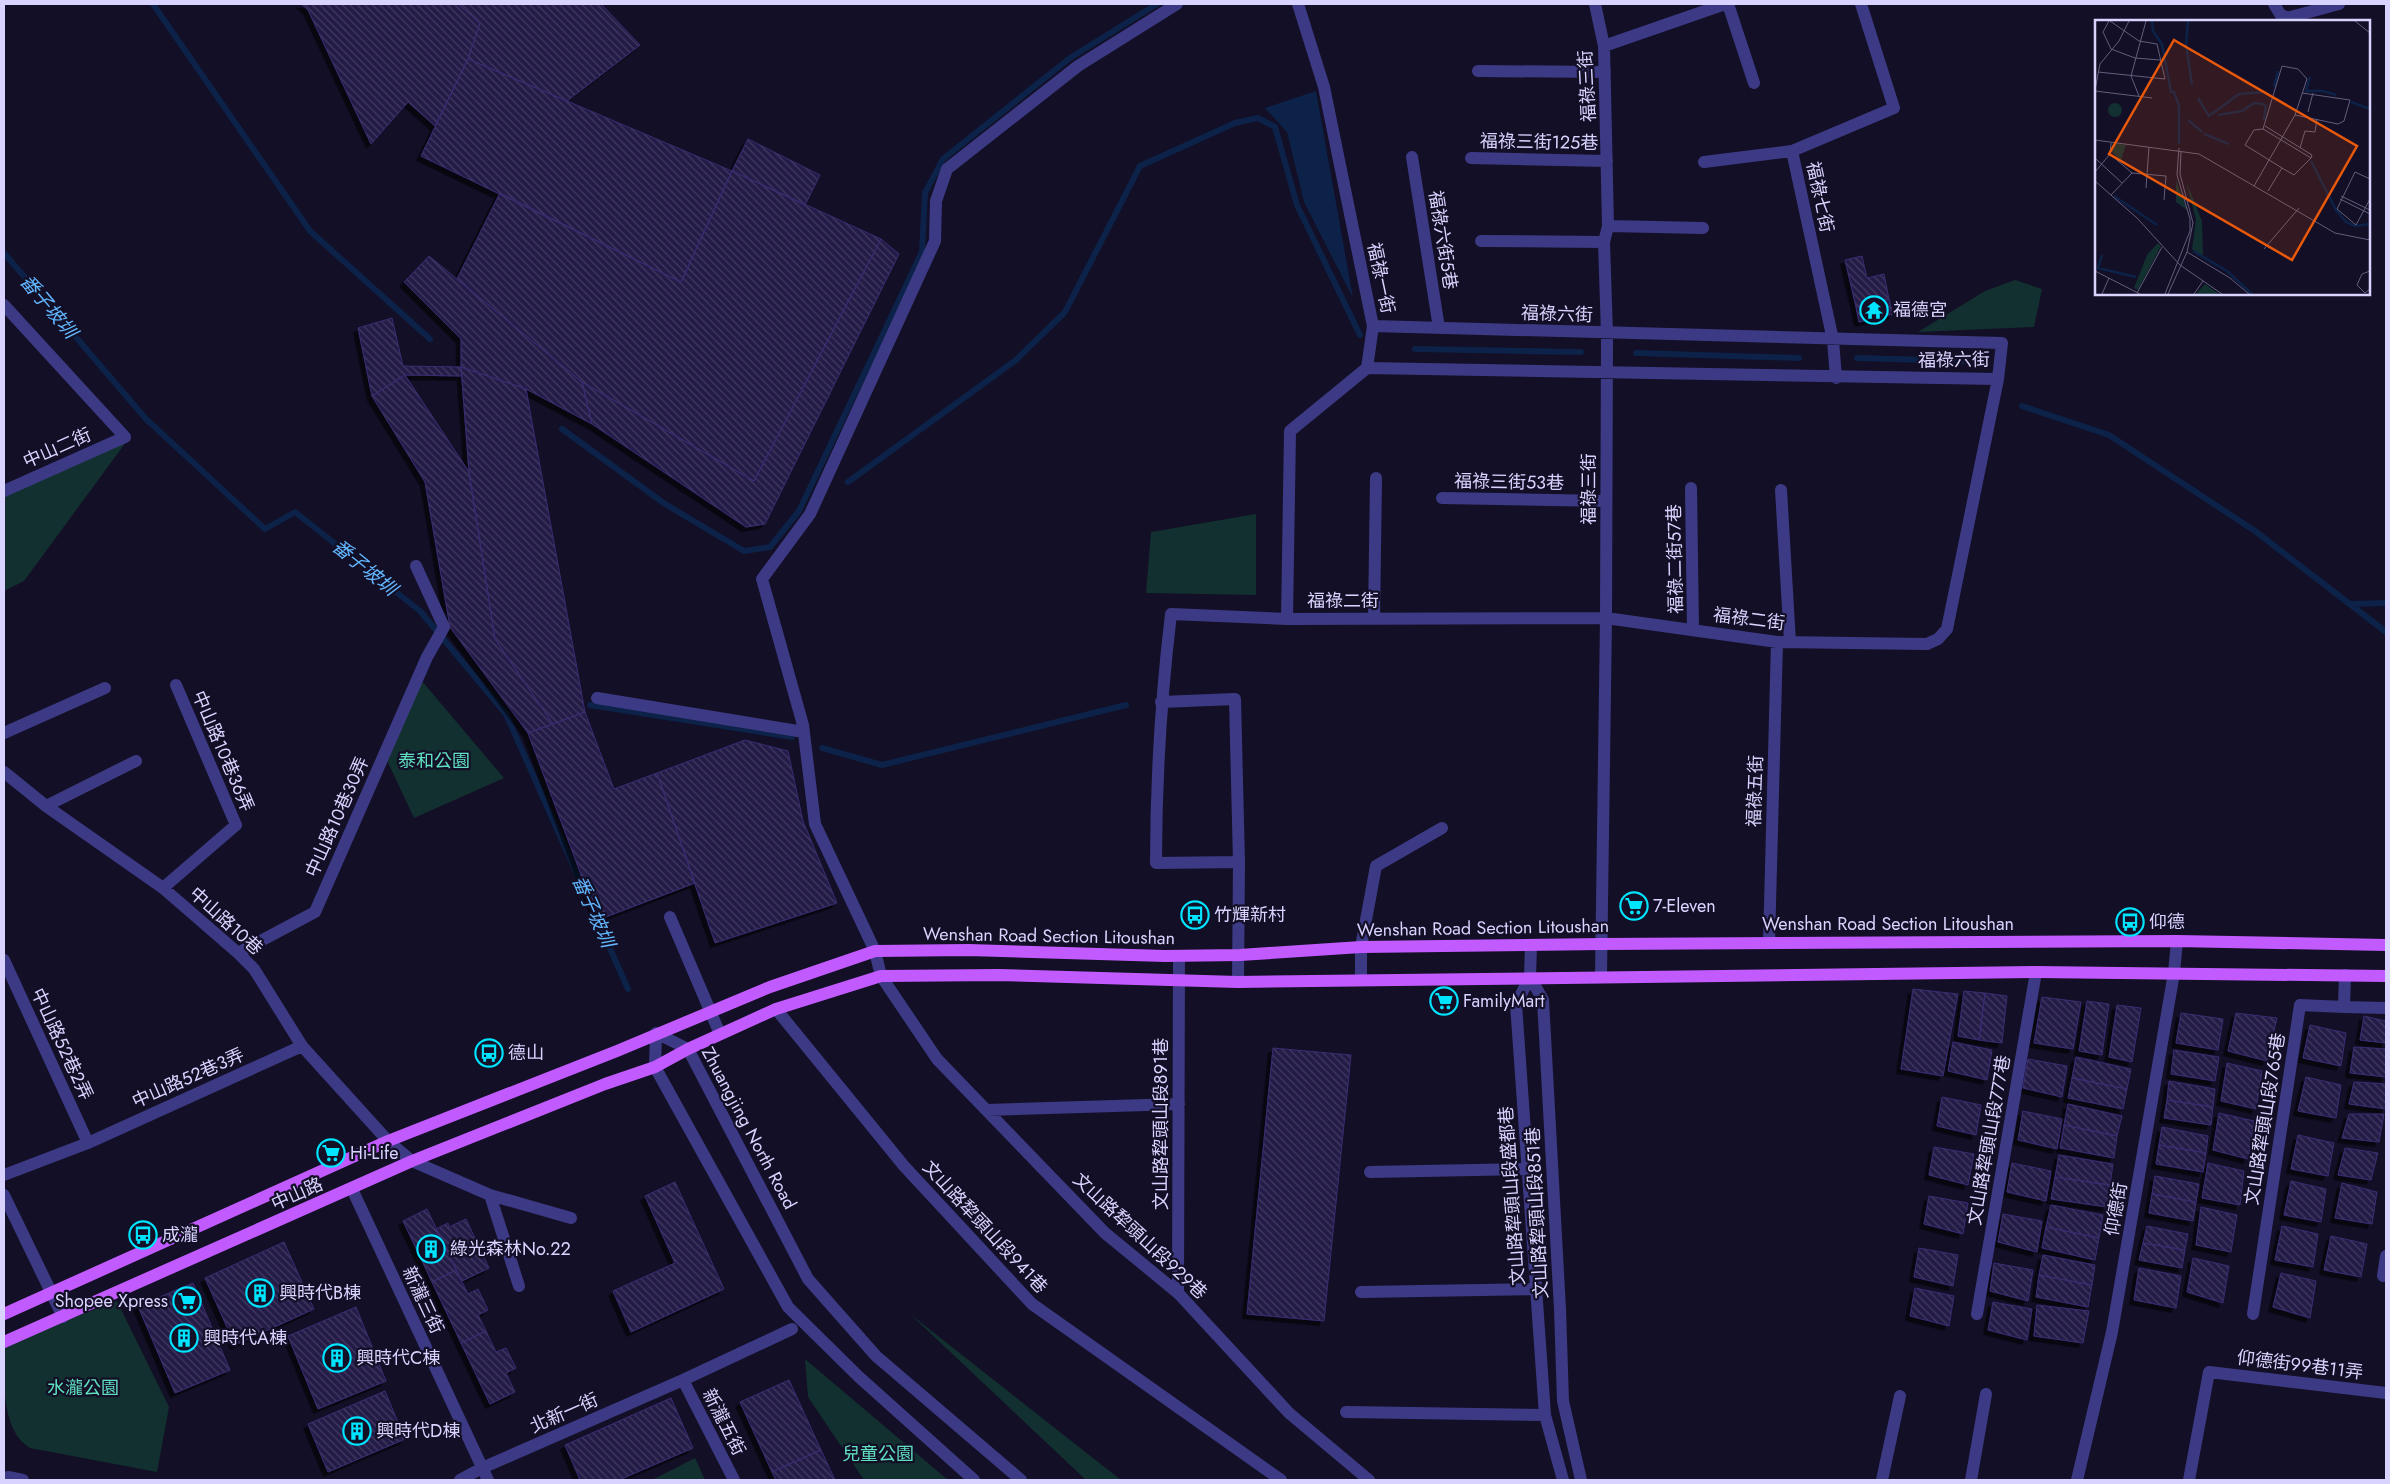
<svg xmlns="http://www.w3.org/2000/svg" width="2390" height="1484" viewBox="0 0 2390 1484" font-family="Jost,'Noto Sans TC',sans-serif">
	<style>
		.green { fill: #12302f }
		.water { fill: #0c2248 }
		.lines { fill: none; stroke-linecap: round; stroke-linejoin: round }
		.stream { stroke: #0c2248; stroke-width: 6 }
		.building { fill: url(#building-back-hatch); stroke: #3b2d73; filter: url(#shadow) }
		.minor { stroke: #3d3a85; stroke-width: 12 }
		.major { stroke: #c25bff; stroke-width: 12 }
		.labels { text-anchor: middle; stroke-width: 4.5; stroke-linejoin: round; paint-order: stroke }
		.street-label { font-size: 18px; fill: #d9d4ff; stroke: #130f26 }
		.poi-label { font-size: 18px; fill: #d9d4ff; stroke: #130f26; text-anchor: start }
		.park-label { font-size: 18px; fill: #5fe0c0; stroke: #130f26 }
		.water-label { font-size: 19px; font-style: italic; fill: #62b6ff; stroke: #130f26 }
		.inset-river { fill: none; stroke: #0c2248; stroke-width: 2.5 }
		.inset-road { fill: none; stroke: #625e7d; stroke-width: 1 }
		.view { fill: #e8590c; fill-opacity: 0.15; stroke: #e8590c; stroke-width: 2.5 }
		.inset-edge { fill: none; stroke: #d9d4ff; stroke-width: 2.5 }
	</style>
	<defs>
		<pattern id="building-back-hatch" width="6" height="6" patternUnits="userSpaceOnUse" patternTransform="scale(1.25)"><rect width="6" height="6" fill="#241b47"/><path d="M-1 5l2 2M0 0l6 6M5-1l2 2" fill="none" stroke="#433b63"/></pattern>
		<filter id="shadow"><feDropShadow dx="-4.5" dy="4.5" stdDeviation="0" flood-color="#0009"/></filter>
	</defs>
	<rect width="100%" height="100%" fill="#130f26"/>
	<path class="green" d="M 2015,280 L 2042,289 L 2034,327 L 1918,332 L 1985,291 Z
		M 129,438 L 24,581 L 4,591 L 4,493 Z
		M 1256,514 L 1256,595 L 1146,593 L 1151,532 Z
		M 416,674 L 504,778 L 414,818 L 384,754 Z
		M 117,1301 L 169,1407 L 157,1472 L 30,1448 C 0,1430 4,1377 4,1344 Z
		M 910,1314 L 1121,1480 L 1086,1480 Z
		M 805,1359 L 948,1480 L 864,1480 L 808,1397 Z
		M 695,1458 L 705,1480 L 652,1480 Z"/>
	<path class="water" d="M 1316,91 L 1353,298 L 1304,202 L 1287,132 L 1265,108 Z"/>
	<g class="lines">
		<path class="stream" d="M 153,4 L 310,231 L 430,339
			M 4,253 L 146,419 L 265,529 L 295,512 L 420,611 L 506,714 L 628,989
			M 1415,349 L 1581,352
			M 1636,353 L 1799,358
			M 1857,358 L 1963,361
			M 2022,406 L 2109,435 L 2255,531 L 2386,632
			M 562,429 L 665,504 L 744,551 L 770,547 L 799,511 L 922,252 L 925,193 L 943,159 L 1070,58 L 1157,4
			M 848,482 L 1016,360 L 1065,312 L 1140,166 L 1235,123 L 1258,118 L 1275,127 L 1297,205 L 1360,335
			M 2350,604 L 2386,603
			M 590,705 L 792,737
			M 822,748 L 882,765 L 1126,705"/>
	</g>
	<path class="building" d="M 301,4 L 458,4 L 480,23 L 468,59 L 435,126 L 408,102 L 371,144 L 308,10 Z
		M 458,4 L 601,4 L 640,45 L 567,101 L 468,59 L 480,23 Z
		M 468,59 L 732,171 L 681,282 L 421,156 Z
		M 748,139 L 820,175 L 805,205 L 732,171 Z
		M 732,171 L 881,239 L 754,481 L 582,382 L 457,279 L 500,193 L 681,282 Z
		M 881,239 L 899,254 L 765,524 L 746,527 L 592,424 L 582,382 L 754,481 Z
		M 429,256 L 582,382 L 592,424 L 526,389 L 461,367 L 461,339 L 404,282 Z
		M 1862,256 L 1867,278 L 1884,274 L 1889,299 L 1856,307 L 1845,260 Z
		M 1889,299 L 1893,314 L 1859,322 L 1856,307 Z
		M 392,318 L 403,366 L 461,367 L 462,376 L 405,375 L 372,396 L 358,328 Z
		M 461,367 L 526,389 L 585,712 L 553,724 L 495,639 L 469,472 Z
		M 405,375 L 469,472 L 495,639 L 553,724 L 528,733 L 450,627 L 425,482 L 372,396 Z
		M 585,712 L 614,789 L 657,773 L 695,883 L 598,920 L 528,733 Z
		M 745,740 L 788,751 L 803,821 L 837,903 L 715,943 L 657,773 Z
		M 1913,989 L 1958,994 L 1943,1076 L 1901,1069 Z
		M 1964,991 L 1985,993 L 1979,1040 L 1958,1036 Z
		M 1985,993 L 2007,996 L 2002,1043 L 1979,1040 Z
		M 2042,997 L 2081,1002 L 2073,1049 L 2034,1043 Z
		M 2087,1001 L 2109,1004 L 2102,1055 L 2079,1051 Z
		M 2117,1005 L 2141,1008 L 2132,1062 L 2109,1057 Z
		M 2181,1013 L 2223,1019 L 2218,1050 L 2176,1043 Z
		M 2236,1013 L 2277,1018 L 2267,1061 L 2228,1051 Z
		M 2364,1016 L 2386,1021 L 2386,1043 L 2360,1040 Z
		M 2310,1025 L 2346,1033 L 2341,1066 L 2303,1058 Z
		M 1953,1042 L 1992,1050 L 1987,1080 L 1948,1071 Z
		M 2354,1047 L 2386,1049 L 2386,1077 L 2350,1073 Z
		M 1273,1048 L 1351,1055 L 1324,1321 L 1247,1314 Z
		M 2174,1050 L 2219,1057 L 2215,1081 L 2171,1074 Z
		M 2076,1057 L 2131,1069 L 2127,1089 L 2072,1078 Z
		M 2028,1059 L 2067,1066 L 2062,1097 L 2023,1088 Z
		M 2227,1063 L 2262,1071 L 2256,1109 L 2221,1101 Z
		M 2306,1077 L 2341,1085 L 2336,1118 L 2298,1111 Z
		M 2072,1078 L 2127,1089 L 2123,1109 L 2068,1098 Z
		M 2169,1081 L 2215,1089 L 2213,1107 L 2167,1100 Z
		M 2354,1082 L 2386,1084 L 2386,1109 L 2349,1104 Z
		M 1942,1097 L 1981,1105 L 1976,1135 L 1937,1126 Z
		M 2167,1100 L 2213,1107 L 2211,1125 L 2164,1118 Z
		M 2068,1104 L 2122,1116 L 2117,1136 L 2064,1125 Z
		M 2023,1111 L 2062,1119 L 2057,1149 L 2018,1140 Z
		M 2219,1113 L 2254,1121 L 2248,1159 L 2213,1150 Z
		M 2349,1114 L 2384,1114 L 2379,1142 L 2342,1138 Z
		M 2064,1125 L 2117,1136 L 2114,1158 L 2060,1148 Z
		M 2162,1127 L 2208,1136 L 2206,1153 L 2159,1145 Z
		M 2298,1135 L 2334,1143 L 2328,1176 L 2291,1169 Z
		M 2159,1145 L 2206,1153 L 2203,1172 L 2156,1164 Z
		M 1934,1147 L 1974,1154 L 1968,1185 L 1929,1175 Z
		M 2345,1148 L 2378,1153 L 2371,1180 L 2338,1175 Z
		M 2059,1155 L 2113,1164 L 2110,1185 L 2055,1177 Z
		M 2012,1163 L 2051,1171 L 2046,1201 L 2007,1192 Z
		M 2208,1163 L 2244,1171 L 2240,1205 L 2202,1198 Z
		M 2155,1176 L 2199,1184 L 2196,1202 L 2152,1194 Z
		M 2055,1177 L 2110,1185 L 2107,1207 L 2051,1199 Z
		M 2291,1181 L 2326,1189 L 2321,1222 L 2284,1215 Z
		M 675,1182 L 724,1289 L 631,1332 L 613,1291 L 675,1263 L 645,1196 Z
		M 2342,1183 L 2377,1192 L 2372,1224 L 2335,1218 Z
		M 2152,1194 L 2196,1202 L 2193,1221 L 2149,1213 Z
		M 1929,1196 L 1968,1203 L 1963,1234 L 1924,1224 Z
		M 2051,1205 L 2103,1215 L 2099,1238 L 2046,1227 Z
		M 2201,1207 L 2237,1215 L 2231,1252 L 2196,1245 Z
		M 427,1209 L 456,1270 L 432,1282 L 403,1221 Z
		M 2003,1214 L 2042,1221 L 2037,1252 L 1998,1242 Z
		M 466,1219 L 489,1268 L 462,1281 L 436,1229 L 448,1223 L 449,1227 Z
		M 2147,1226 L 2188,1234 L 2185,1250 L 2143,1243 Z
		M 2282,1226 L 2318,1234 L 2313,1267 L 2275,1260 Z
		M 2046,1227 L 2099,1238 L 2095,1260 L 2042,1248 Z
		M 2331,1236 L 2367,1244 L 2361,1277 L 2324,1270 Z
		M 284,1242 L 314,1309 L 235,1345 L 205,1278 Z
		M 2143,1243 L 2185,1250 L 2182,1268 L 2139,1260 Z
		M 1919,1248 L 1958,1255 L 1953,1286 L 1914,1277 Z
		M 2043,1255 L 2095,1265 L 2092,1285 L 2039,1275 Z
		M 2193,1258 L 2229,1266 L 2223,1303 L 2187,1292 Z
		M 1994,1263 L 2033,1270 L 2028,1301 L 1990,1291 Z
		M 2139,1268 L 2181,1276 L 2176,1308 L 2134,1300 Z
		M 456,1270 L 468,1294 L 478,1289 L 488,1310 L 478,1315 L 486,1331 L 461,1343 L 432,1282 Z
		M 2281,1273 L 2316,1281 L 2310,1318 L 2273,1307 Z
		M 2039,1275 L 2092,1285 L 2088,1307 L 2036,1297 Z
		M 193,1283 L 230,1370 L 175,1393 L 138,1306 Z
		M 1915,1288 L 1954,1296 L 1949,1326 L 1910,1316 Z
		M 1993,1302 L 2032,1309 L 2027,1340 L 1988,1330 Z
		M 2037,1305 L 2089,1311 L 2083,1343 L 2034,1336 Z
		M 356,1307 L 386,1381 L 318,1409 L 288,1336 Z
		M 486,1331 L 496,1352 L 506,1348 L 516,1368 L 506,1373 L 515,1392 L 490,1404 L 461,1343 Z
		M 789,1380 L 821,1450 L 772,1472 L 740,1402 Z
		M 385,1391 L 405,1439 L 328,1472 L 308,1424 Z
		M 671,1398 L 693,1448 L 619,1480 L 580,1480 L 565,1445 Z
		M 821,1450 L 835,1480 L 776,1480 L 772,1472 Z"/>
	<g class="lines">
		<path class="minor" d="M 1177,4 L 1078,66 L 947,169 L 936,201 L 935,241 L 810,514 L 762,579 L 803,725 L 815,824 L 875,951 L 881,976 L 937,1059 L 1105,1233 L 1178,1293 L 1289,1413 L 1369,1480
			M 1595,4 L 1604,46 L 1608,226 L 1604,242 L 1607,334 L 1606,618 L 1601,976
			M 1728,4 L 1754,83
			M 2274,4 L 2280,14 L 2287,18 L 2339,4
			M 1604,46 L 1725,4
			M 1478,71 L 1605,72
			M 1412,157 L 1439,328
			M 1471,158 L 1607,161
			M 1704,162 L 1792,151
			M 1608,226 L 1703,228
			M 1481,241 L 1604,242
			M 4,305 L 125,437 L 4,491
			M 1367,368 L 1998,379
			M 1836,378 L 1833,340 L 1792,151 L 1894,108 L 1861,4
			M 1691,488 L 1693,630
			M 1781,490 L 1790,642
			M 1442,498 L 1606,501
			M 1287,619 L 1290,431 L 1367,368 L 1373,326 L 1324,87 L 1298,4
			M 1374,619 L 1376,478
			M 597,698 L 804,732
			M 1161,702 L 1235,699 L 1239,862 L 1238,982
			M 4,733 L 105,688
			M 4,772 L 46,806 L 163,888 L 238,953 L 254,969 L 302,1046 L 388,1141 L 412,1161 L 490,1195 L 519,1286
			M 46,806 L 136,761
			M 1239,862 L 1156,863 C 1156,779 1161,698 1171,614 L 1287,619 L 1606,618 L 1777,642 L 1927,644 L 1938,639 L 1947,629 L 1998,379 L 2002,343 L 1373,326
			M 163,888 L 236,825 L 176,685
			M 670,917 L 720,1034
			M 1769,942 L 1777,642
			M 1531,945 L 1530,977 L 1543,1000 L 1560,1309 L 1563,1401 L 1581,1480
			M 238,953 L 315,912 L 427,657 L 444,627 L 416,566
			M 4,960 L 88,1143
			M 1530,977 L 1516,1004 L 1545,1415
			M 1361,980 L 1361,947 L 1376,866 L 1442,828
			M 2344,1007 L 2386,1008
			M 776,1009 L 904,1166 L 1032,1304 L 1281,1480
			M 987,1110 L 1179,1104
			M 1370,1172 L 1528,1169
			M 4,1175 L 88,1143 L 302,1046
			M 352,1189 L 488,1480
			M 4,1195 L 63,1317
			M 490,1195 L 571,1218
			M 2383,1276 L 2386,1256
			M 1361,1292 L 1536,1289
			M 1178,1293 L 1179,956
			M 1977,1314 L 2036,972
			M 2253,1314 L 2300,1005 L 2344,1007 L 2345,975
			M 683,1380 L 734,1480
			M 1346,1412 L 1545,1415 L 1563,1480
			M 8,1477 L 23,1480
			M 460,1480 L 482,1468 L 683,1380 L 792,1329
			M 974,1480 L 859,1377 L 788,1307 L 655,1067 L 656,1033 L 688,1049 L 808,1279 L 876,1356 L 1021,1480
			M 1882,1480 L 1900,1396
			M 1971,1480 L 1986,1394
			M 2077,1480 L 2112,1332 L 2174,973 L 2177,941
			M 2189,1480 L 2209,1372 L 2386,1393"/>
		<path class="major" d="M 4,1314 L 388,1141 L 617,1051 L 770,987 L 875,951 L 969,950 L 1165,956 L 1240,955 L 1361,947 L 1601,944 L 2177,941 L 2386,945
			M 4,1342 L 412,1161 L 605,1084 L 655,1067 L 688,1049 L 776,1009 L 881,976 L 999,975 L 1238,982 L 2036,972 L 2386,976"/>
	</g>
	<defs>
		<g id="temple-ring" transform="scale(1.4375)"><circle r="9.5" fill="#130f26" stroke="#00e5ff" stroke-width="1.5"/><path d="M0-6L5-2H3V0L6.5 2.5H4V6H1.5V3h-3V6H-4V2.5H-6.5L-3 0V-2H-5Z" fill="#00e5ff"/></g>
		<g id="supermarket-ring" transform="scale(1.4375)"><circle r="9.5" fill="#130f26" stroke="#00e5ff" stroke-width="1.5"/><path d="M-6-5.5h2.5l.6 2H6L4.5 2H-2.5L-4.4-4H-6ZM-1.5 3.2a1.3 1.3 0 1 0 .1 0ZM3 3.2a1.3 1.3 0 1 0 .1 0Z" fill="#00e5ff"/></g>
		<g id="bus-ring" transform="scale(1.4375)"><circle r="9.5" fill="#130f26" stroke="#00e5ff" stroke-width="1.5"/><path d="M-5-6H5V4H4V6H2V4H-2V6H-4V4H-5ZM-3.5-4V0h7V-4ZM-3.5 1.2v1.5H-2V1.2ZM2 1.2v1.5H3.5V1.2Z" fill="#00e5ff"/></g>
		<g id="building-ring" transform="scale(1.4375)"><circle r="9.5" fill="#130f26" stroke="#00e5ff" stroke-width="1.5"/><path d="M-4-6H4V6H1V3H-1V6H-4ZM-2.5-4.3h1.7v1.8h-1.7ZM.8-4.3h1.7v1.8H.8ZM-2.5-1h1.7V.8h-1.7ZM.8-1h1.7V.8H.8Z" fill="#00e5ff"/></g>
	</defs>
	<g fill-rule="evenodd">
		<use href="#temple-ring" x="1874" y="310"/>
		<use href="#supermarket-ring" x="1634" y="906"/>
		<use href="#bus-ring" x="1195" y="915"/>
		<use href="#bus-ring" x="2130" y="922"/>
		<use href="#supermarket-ring" x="1444" y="1001"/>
		<use href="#bus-ring" x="489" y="1053"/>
		<use href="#supermarket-ring" x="331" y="1153"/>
		<use href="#bus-ring" x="143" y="1235"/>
		<use href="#building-ring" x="431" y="1249"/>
		<use href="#building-ring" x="260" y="1293"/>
		<use href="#supermarket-ring" x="187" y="1301"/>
		<use href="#building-ring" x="184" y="1338"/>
		<use href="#building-ring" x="337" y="1358"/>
		<use href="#building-ring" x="357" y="1431"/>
	</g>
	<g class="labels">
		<g class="street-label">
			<text transform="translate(1587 86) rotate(-93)" y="6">福祿三街</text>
			<text transform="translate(1539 142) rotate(1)" y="6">福祿三街125巷</text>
			<text transform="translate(1820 197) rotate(78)" y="6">福祿七街</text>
			<text transform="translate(1443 240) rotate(81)" y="6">福祿六街5巷</text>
			<text transform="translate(1381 278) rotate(78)" y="6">福祿一街</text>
			<text transform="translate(1557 314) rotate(2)" y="6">福祿六街</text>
			<text transform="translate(1954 360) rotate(-1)" y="6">福祿六街</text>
			<text transform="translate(57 448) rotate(-24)" y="6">中山二街</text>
			<text transform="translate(1509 482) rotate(1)" y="6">福祿三街53巷</text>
			<text transform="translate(1589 489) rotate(-90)" y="6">福祿三街</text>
			<text transform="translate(1675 559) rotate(-91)" y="6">福祿二街57巷</text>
			<text x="1343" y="607">福祿二街</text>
			<text transform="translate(1749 619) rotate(7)" y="6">福祿二街</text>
			<text transform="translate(223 751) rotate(67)" y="6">中山路10巷36弄</text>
			<text transform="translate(1755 791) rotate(-88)" y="6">福祿五街</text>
			<text transform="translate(337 817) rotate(-66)" y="6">中山路10巷30弄</text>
			<text transform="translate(226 921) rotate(42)" y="6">中山路10巷</text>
			<text x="1888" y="930">Wenshan Road Section Litoushan</text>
			<text transform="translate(1483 928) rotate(-1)" y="6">Wenshan Road Section Litoushan</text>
			<text transform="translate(1049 936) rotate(1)" y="6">Wenshan Road Section Litoushan</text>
			<text transform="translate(62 1044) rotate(65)" y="6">中山路52巷2弄</text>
			<text transform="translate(188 1078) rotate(-24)" y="6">中山路52巷3弄</text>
			<text transform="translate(2265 1119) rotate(-81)" y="6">文山路犂頭山段765巷</text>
			<text transform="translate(1161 1124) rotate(-90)" y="6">文山路犂頭山段891巷</text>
			<text transform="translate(749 1128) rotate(62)" y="6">Zhuangjing North Road</text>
			<text transform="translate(1989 1140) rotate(-80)" y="6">文山路犂頭山段777巷</text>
			<text transform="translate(297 1194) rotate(-24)" y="6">中山路</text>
			<text transform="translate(1512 1196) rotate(-94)" y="6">文山路犂頭山段盛都巷</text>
			<text transform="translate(2116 1209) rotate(-80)" y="6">仰德街</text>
			<text transform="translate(1537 1213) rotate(-93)" y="6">文山路犂頭山段851巷</text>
			<text transform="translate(985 1227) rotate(47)" y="6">文山路犂頭山段941巷</text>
			<text transform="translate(1140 1236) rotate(43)" y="6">文山路犂頭山段929巷</text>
			<text transform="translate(423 1300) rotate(65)" y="6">新瀧三街</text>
			<text transform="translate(2300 1365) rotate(7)" y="6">仰德街99巷11弄</text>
			<text transform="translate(564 1413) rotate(-24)" y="6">北新一街</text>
			<text transform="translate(724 1422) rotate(63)" y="6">新瀧五街</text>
		</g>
		<g class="poi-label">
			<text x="1893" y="316">福德宮</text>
			<text x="1653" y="912">7-Eleven</text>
			<text x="1214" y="921">竹輝新村</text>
			<text x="2149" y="928">仰德</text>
			<text x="1463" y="1007">FamilyMart</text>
			<text x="508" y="1059">德山</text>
			<text x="350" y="1159">Hi-Life</text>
			<text x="162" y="1241">成瀧</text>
			<text x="450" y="1255">綠光森林No.22</text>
			<text x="279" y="1299">興時代B棟</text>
			<text x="168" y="1307" text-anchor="end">Shopee Xpress</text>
			<text x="203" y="1344">興時代A棟</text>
			<text x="356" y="1364">興時代C棟</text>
			<text x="376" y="1437">興時代D棟</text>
		</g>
		<g class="park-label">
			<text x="434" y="767">泰和公園</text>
			<text x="83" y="1394">水瀧公園</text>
			<text x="878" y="1460">兒童公園</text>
		</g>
		<g class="water-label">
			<text transform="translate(49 306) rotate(50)" y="7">番子坡圳</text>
			<text transform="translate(365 567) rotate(39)" y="7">番子坡圳</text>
			<text transform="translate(594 911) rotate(66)" y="7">番子坡圳</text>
		</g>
	</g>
	<g transform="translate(2095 20)">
		<rect width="275" height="275" fill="#130f26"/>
		<path d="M13 90a7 7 0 1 1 14 0a7 7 0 1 1-14 0ZM 18,123 L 31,125 L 26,140 L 17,132 ZM 81,160 L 92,190 L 81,182 ZM 91,161 L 107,201 L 108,236 L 97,229 L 101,200 ZM 63,223 L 66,226 L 43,270 L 39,268 L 52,235 ZM 110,264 L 124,274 L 101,274 Z" fill="#12302f"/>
		<path class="inset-river" d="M 57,1 L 58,11 L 67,24 L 76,72 L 79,72 L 84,86 L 84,124M 93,1 L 91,24 L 97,65M 215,57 L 211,71 L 228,71 L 241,75M 179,67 L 183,51M 103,78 L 114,96 L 144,74 L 169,72M 256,82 L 275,89M 123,95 L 147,91 L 159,83 L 168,84 L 171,86 L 169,100M 93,100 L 107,112M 109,114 L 134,124M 216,141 L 241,190 L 251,202 L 260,206 L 275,204M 19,176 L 62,205M 98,231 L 132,251 L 157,274M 7,235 L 3,248 L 41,257"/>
		<path class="inset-road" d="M 14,1 L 8,12 L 16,29M 260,1 L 275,13M 16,29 L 40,38 L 65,40M 3,52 L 70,59 L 62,24 L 44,21 L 15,1M 0,70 L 5,44 L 24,21 L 34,1M 0,71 L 57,78M 44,76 L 36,56 L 51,1M 213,92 L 218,73M 200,95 L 243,104 L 249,101 L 255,80 L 207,73M 170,106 L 217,135 L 216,138M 168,109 L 159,110 L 150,125 L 187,148 L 199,155 L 216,138M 168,109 L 216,138M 0,120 L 104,134 L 240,213 L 275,220M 205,128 L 210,111 L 220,112 L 222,99M 15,134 L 37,153 L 71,156 L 69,180M 1,139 L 27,163M 0,152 L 15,134 L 16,123M 275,159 L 260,152 L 242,189 L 261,205 L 275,179M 0,161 L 42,198 L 85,245 L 127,274M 159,166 L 200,95 L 212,59 L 203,49 L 187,46 L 168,109M 51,168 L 54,127M 173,171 L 187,148M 16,175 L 37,153M 246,176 L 275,190M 245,179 L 275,194M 169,229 L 204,188M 92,232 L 135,258 L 154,274M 0,251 L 45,274M 275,251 L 267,254 L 262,265 L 270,273 L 275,269M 42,273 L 67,227M 7,274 L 14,258M 70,274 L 95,211 L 95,199 L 82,155 L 84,128M 73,274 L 92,232 L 98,203 L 85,154 L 86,132M 99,274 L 108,261"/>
		<path class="view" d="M 79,20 L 262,126 L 197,240 L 14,134 Z"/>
		<rect width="275" height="275" class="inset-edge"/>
	</g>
	<rect width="2390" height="1484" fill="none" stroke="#d9d4ff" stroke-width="10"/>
</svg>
